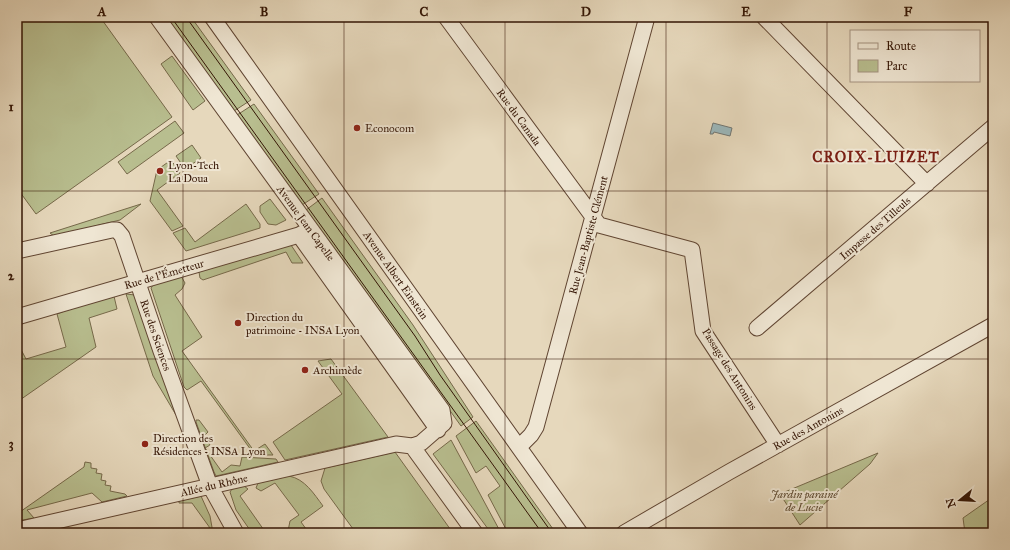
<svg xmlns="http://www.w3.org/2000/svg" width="1010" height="550" viewBox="0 0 1010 550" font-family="'IM FELL Great Primer',serif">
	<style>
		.green { fill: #b8be8f; stroke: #76694a }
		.water { fill: #9bb7bb; stroke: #717672 }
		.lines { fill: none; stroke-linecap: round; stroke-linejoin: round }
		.minor-casing { stroke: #604532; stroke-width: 17 }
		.minor { stroke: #efe6d3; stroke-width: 15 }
		.tram { stroke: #331404; stroke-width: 1 }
		.grid { fill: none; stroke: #331404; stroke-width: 1; stroke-opacity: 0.55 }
		.poi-dot { fill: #8f2418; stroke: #efe6d3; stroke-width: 1.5 }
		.labels { text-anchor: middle; stroke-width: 4; stroke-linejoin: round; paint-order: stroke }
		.street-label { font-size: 11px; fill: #331404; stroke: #efe6d3 }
		.poi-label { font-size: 11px; fill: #331404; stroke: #efe6d3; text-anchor: start }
		.park-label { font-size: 11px; font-style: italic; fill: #5b472e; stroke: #efe6d3 }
		.district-label { font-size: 15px; font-weight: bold; letter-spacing: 1px; fill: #7a1f14; stroke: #efe6d3 }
		.neatline { fill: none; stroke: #331404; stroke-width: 1.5 }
		.grid-label { font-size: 13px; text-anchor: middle; font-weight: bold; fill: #331404 }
	</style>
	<rect width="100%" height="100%" fill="#e6d8bc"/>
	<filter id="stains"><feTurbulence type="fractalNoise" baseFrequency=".005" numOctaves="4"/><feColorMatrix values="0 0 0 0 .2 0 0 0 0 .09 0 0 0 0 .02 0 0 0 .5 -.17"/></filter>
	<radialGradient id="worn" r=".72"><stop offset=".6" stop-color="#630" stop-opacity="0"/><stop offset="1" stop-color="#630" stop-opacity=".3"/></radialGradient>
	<path class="green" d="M 26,17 L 100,17 L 172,117 L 36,214 L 17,188 L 17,23 Z
		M 166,17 L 191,17 L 251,100 L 234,111 Z
		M 172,56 L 205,101 L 193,110 L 161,64 Z
		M 254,104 L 319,194 L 302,205 L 237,115 Z
		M 175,121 L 184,133 L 127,174 L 118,162 Z
		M 192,145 L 201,158 L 185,169 L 176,156 Z
		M 171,160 L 180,173 L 157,190 L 183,226 L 172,231 L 150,201 L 157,170 Z
		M 322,198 L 413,325 L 473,417 L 461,426 L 306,210 Z
		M 270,199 L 286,220 L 276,225 L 268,224 L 260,212 L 260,206 Z
		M 141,204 L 120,220 L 58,235 L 54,236 L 50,233 Z
		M 246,204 L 260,224 L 260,228 L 186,251 L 173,233 L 185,228 L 195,242 Z
		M 289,242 L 303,263 L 292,263 L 286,252 L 203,280 L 200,278 L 199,272 L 202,269 Z
		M 181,276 L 185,283 L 182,289 L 175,295 L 202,337 L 182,351 L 254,451 L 265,444 L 273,455 L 246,455 L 251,450 L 201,381 L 187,390 L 184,387 L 151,288 L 154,284 Z
		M 113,292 L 117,309 L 89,318 L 96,347 L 17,402 L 17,342 L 26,359 L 66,347 L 57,314 Z
		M 126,294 L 135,295 L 176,415 L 153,376 Z
		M 331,359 L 388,437 L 285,460 L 273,442 L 342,394 L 318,361 Z
		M 196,420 L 199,420 L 208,432 L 204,436 L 210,445 L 205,448 L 222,472 L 231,465 L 240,466 L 242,457 L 276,459 L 278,462 L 216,476 L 214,472 L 196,422 Z
		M 476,421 L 553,529 L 547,533 L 508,533 L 488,495 L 500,486 L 486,466 L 476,473 L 456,436 Z
		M 451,440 L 501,533 L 491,533 L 433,454 Z
		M 395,452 L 453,533 L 356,533 L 324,489 L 321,481 L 325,468 Z
		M 878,453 L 870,464 L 800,525 L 780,494 Z
		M 85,462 L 91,463 L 91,468 L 97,469 L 96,473 L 102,474 L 101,480 L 106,481 L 105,485 L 111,486 L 110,491 L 125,494 L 127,496 L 102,502 L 92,493 L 27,510 L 34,518 L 17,521 L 17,514 L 84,467 Z
		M 289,476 C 305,479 314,494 323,506 L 301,522 L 309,533 L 273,533 L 278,530 L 288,531 L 290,521 L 299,515 L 275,483 L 261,491 L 256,488 L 258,483 Z
		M 244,486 L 248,489 L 240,496 L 266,533 L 252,533 L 236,510 L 230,492 L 232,489 Z
		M 201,496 L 210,516 L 213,533 L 191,533 L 193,531 L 210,528 L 192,503 L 179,503 L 179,501 Z
		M 993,497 L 993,533 L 965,533 L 963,518 Z"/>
	<path class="water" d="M 713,123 L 732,128 L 730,136 L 714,132 L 713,134 L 710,134 Z"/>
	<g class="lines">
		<g class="minor-casing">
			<path id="minor" d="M 157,17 L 442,410 L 444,423 L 421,443 L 412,446 L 475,533
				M 212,17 L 580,533
				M 446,17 L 599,225 L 692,250 L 703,331 L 778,445
				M 764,17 L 927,184
				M 299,235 L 438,430
				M 17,251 L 112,230 L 117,230 L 122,236 L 161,351 L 210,486 L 236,533
				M 17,317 L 299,235 L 310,229
				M 757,328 L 993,127
				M 519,447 L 531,435 L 536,427 L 647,17
				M 17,530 L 396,444 L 412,446
				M 624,533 L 729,472 L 993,325"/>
		</g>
		<use href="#minor" class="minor"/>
		<path class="tram" d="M 171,17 L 542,533
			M 186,17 L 415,336 L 440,375 L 552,533"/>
	</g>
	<path class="grid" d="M 183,17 L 183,533M 344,17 L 344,533M 505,17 L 505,533M 666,17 L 666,533M 827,17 L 827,533M 17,191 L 993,191M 17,359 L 993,359"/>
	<g class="poi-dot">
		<circle cx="357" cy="128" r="4"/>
		<circle cx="160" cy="171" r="4"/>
		<circle cx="238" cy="323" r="4"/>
		<circle cx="305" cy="370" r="4"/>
		<circle cx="145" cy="444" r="4"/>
	</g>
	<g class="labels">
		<g class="street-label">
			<text transform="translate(519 117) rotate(54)" y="4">Rue du Canada</text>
			<text transform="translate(306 223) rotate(54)" y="4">Avenue Jean Capelle</text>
			<text transform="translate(875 228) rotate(-41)" y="4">Impasse des Tilleuls</text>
			<text transform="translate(588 235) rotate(-75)" y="4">Rue Jean-Baptiste Clément</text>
			<text transform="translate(164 274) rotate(-16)" y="4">Rue de l'Émetteur</text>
			<text transform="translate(396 275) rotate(55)" y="4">Avenue Albert Einstein</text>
			<text transform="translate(156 335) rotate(71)" y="4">Rue des Sciences</text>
			<text transform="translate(730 369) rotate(58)" y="4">Passage des Antonins</text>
			<text transform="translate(808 428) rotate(-29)" y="4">Rue des Antonins</text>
			<text transform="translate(214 485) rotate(-13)" y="4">Allée du Rhône</text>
		</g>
		<g class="poi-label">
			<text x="365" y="132">Econocom</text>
			<text x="168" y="169">Lyon-Tech<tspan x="168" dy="13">La Doua</tspan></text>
			<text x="246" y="321">Direction du<tspan x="246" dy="13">patrimoine - INSA Lyon</tspan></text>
			<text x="313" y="374">Archimède</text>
			<text x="153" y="442">Direction des<tspan x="153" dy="13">Résidences - INSA Lyon</tspan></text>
		</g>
		<g class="park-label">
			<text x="804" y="498">Jardin parainé<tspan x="804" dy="13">de Lucie</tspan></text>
		</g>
		<g class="district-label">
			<text x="876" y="162">CROIX-LUIZET</text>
		</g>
	</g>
	<rect width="1010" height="550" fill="none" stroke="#e6d8bc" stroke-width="44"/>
	<rect x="850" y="30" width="130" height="52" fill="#efe6d3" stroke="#a49280"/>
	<rect x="858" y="43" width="20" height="6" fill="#efe6d3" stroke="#a49280"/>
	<text x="886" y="50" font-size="12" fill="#331404">Route</text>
	<rect x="858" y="60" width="20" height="12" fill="#b8be8f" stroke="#a49280"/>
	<text x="886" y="70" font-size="12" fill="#331404">Parc</text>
	<g transform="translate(960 500) rotate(252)" stroke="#efe6d3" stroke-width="3" paint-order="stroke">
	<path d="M0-3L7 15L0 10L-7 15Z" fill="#331404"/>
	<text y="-6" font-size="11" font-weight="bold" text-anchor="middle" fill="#331404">N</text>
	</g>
	<rect x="22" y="22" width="966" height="506" class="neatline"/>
	<g class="grid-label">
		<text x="102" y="16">A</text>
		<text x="264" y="16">B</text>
		<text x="424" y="16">C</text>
		<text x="586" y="16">D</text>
		<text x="746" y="16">E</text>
		<text x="908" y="16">F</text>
		<text x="11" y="111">1</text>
		<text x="11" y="280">2</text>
		<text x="11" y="448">3</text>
	</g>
	<rect width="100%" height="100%" filter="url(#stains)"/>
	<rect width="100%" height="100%" fill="url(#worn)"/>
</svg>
